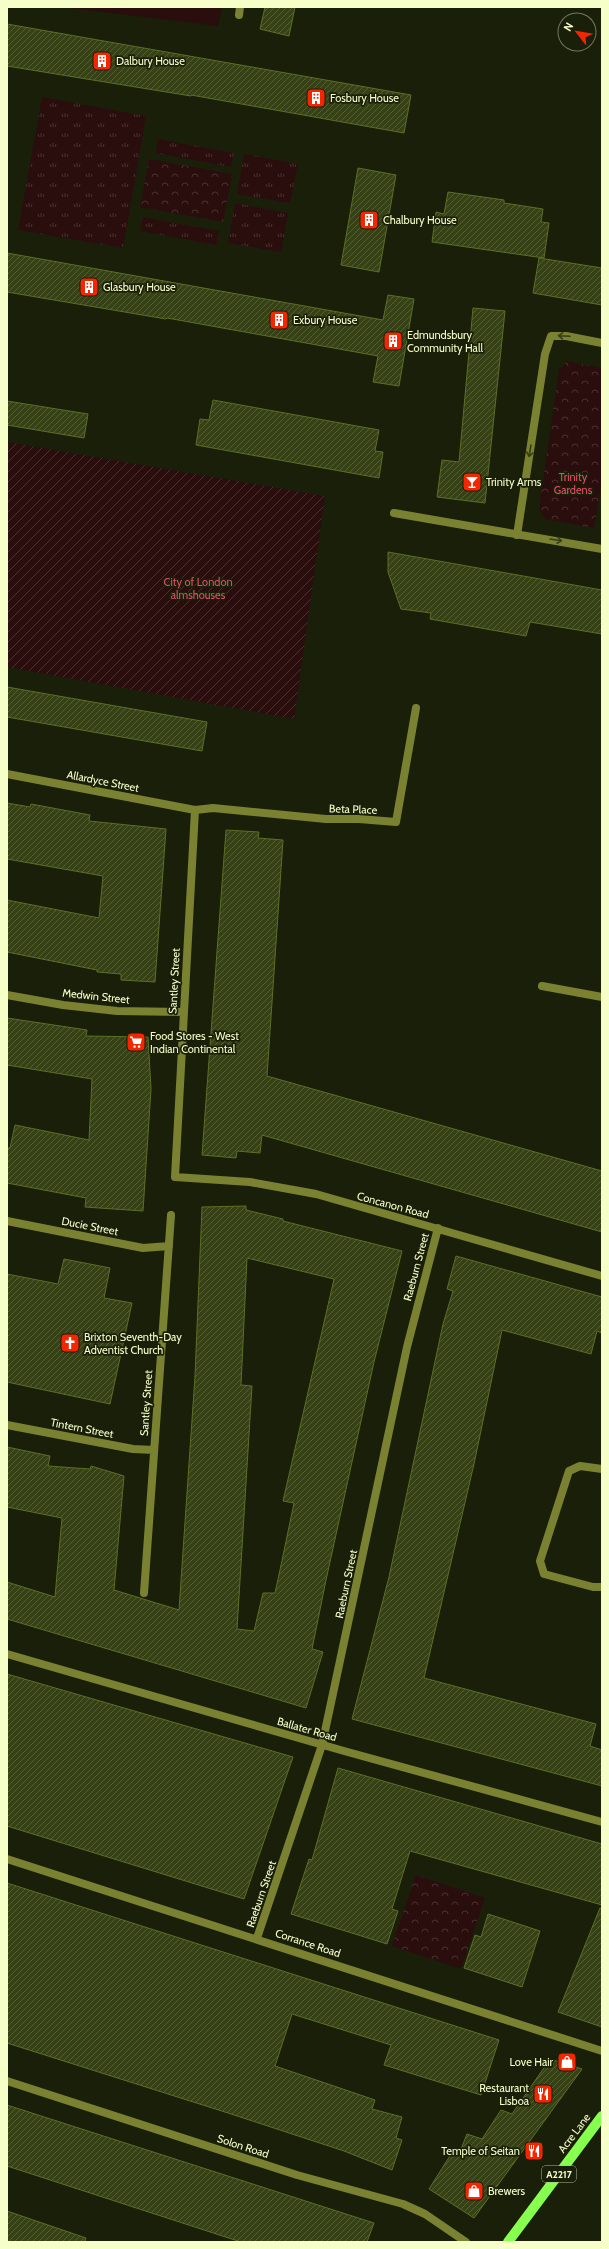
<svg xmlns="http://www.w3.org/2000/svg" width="609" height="2249" viewBox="0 0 609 2249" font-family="Cabin,sans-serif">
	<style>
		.grass { fill: url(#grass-tufts) }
		.forest { fill: url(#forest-crowns) }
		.garden { fill: url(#garden-furrows) }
		.pitch { fill: #290e0d }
		.building { fill: url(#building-hatch); stroke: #5c6f25; fill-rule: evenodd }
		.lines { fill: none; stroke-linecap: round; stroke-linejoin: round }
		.street { stroke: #7a8232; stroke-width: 8 }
		.primary { stroke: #87ff4f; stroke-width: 10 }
		.oneway { stroke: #373d16 }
		.labels { text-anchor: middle; stroke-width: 3.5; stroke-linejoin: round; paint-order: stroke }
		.shield { fill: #1a1f0a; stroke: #b4bc8f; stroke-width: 1 }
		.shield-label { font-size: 10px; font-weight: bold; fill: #f6ffc8 }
		.poi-label { font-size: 11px; fill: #f6ffc8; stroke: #1a1f0a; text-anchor: start }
		.park-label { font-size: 11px; fill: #e74c6a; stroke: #1a1f0a }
		.street-label { font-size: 11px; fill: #f6ffc8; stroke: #1a1f0a }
	</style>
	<defs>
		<pattern id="grass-tufts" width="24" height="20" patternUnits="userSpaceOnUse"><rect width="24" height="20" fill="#290e0d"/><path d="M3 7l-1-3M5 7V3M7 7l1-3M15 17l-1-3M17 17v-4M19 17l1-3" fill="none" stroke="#49322f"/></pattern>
		<pattern id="forest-crowns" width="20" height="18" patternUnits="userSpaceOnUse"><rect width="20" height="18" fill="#290e0d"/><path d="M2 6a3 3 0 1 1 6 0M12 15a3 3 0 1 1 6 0" fill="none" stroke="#49322f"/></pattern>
		<pattern id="garden-furrows" width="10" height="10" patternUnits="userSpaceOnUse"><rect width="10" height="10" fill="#290e0d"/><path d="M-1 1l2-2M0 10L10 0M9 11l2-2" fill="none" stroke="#49322f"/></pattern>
		<pattern id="building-hatch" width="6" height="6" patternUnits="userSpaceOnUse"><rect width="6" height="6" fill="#364115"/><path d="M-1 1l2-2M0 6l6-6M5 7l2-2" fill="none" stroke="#545e36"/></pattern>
	</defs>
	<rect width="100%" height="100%" fill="#1a1f0a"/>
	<path class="grass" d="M 42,97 L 146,116 L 123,248 L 18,230 Z
		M 158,139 L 234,153 L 231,167 L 156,153 Z
		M 244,154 L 298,164 L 290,203 L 237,194 Z
		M 235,203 L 288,213 L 281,252 L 228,243 Z
		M 143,217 L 219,231 L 216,245 L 140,231 Z"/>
	<path class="forest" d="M 149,159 L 232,174 L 223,222 L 140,207 Z
		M 566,361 L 602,368 L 602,482 L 594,528 L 545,519 L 539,509 L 559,369 L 563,367 Z
		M 416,1875 L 485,1898 L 461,1969 L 392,1946 Z"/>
	<path class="garden" d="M 7,442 L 325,496 L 294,719 L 7,667 Z"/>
	<path class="pitch" d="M 62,7 L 222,7 L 218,26 Z"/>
	<path class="building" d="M 265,7 L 295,7 L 289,36 L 260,29 Z
		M 7,24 L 411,95 L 404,133 L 191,95 L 191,96 L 7,66 Z
		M 358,168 L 396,175 L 379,272 L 341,265 Z
		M 448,192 L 504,200 L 504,203 L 543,209 L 541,222 L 549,223 L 544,258 L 432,242 L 436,212 L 444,214 Z
		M 7,253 L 383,320 L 388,295 L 414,299 L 399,386 L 373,382 L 378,356 L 167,318 L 166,319 L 7,292 Z
		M 539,258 L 602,268 L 602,305 L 533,293 Z
		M 473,308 L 505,311 L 485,503 L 437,497 L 442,460 L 459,462 Z
		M 213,400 L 379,430 L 375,451 L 383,452 L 379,478 L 196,445 L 200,419 L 209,420 Z
		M 7,401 L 88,414 L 84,438 L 7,425 Z
		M 388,552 L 602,590 L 602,634 L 530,622 L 526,636 L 430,619 L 431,613 L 401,609 L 388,572 Z
		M 7,687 L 207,722 L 202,751 L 7,717 Z
		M 7,803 L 30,807 L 31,804 L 90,815 L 89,821 L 166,829 L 155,982 L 121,980 L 121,974 L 97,972 L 97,970 L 7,952 L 7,900 L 99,918 L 103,876 L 7,859 Z
		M 226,830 L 259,832 L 258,838 L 283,840 L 267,1076 L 602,1171 L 602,1232 L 262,1135 L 260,1153 L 237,1151 L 236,1158 L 202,1155 Z
		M 7,1018 L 87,1030 L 86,1036 L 148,1037 L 151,1089 L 143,1211 L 85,1207 L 86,1198 L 7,1183 L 7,1148 L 10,1148 L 15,1125 L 89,1140 L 92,1079 L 7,1065 Z
		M 246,1206 L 246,1210 L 283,1219 L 283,1221 L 402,1251 L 374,1362 L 326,1580 L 312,1649 L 323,1652 L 306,1708 L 7,1619 L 7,1582 L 55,1597 L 62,1518 L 7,1507 L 7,1447 L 50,1456 L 48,1466 L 90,1469 L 91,1466 L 124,1476 L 114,1590 L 179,1610 L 195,1376 L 202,1207 ZM 247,1258 L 334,1279 L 283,1501 L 294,1503 L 280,1570 L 275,1593 L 263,1593 L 254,1631 L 237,1629 L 252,1386 L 241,1385 Z
		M 456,1256 L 602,1297 L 602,1333 L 597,1331 L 591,1354 L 502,1330 L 474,1464 L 424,1678 L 596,1724 L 590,1746 L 602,1750 L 602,1786 L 352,1719 L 389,1577 L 443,1324 L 453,1291 L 447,1289 Z
		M 64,1259 L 110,1268 L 104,1298 L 132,1303 L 110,1404 L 7,1382 L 7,1274 L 58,1284 Z
		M 7,1674 L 293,1757 L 244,1899 L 7,1826 Z
		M 338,1768 L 602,1844 L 602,1905 L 410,1851 L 392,1909 L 398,1911 L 387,1944 L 291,1914 L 309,1859 L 312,1860 Z
		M 7,1883 L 499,2040 L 481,2095 L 384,2065 L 391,2045 L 292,2014 L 275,2066 L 375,2100 L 372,2109 L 402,2117 L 396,2138 L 402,2140 L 392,2170 L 344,2151 L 228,2113 L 7,2043 Z
		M 600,1908 L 602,1909 L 602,2027 L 558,2012 Z
		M 488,1914 L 540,1931 L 522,1987 L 464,1968 L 475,1935 L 481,1937 Z
		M 550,2059 L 582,2069 L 474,2218 L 429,2189 L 453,2151 L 459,2154 L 467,2134 L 482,2139 L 501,2110 L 512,2114 Z
		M 7,2105 L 374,2223 L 367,2242 L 241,2242 L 7,2166 Z
		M 7,2211 L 86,2238 L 85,2242 L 7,2242 Z"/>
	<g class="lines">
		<path class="street" d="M 239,15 L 240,7
			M 394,513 L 602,549
			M 517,535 L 545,354 L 551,336 L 566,336 L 602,343
			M 7,774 L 195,810 L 213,808 L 326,819 L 359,819 L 396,822 L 416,708
			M 195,810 L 175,1177 L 250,1182 L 316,1194 L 602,1276
			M 542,986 L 602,997
			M 7,995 L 63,1005 L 117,1011 L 183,1012
			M 7,1221 L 143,1248 L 169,1246
			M 7,1425 L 133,1449 L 154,1450
			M 602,1469 L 580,1466 L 569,1471 L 540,1561 L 544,1574 L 593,1587 L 602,1587
			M 144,1593 L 171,1215
			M 7,1654 L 344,1751 L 602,1822
			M 7,1859 L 602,2051
			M 257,1938 L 322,1745 L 407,1347 L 438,1228
			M 7,2081 L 297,2175 L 403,2204 L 425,2214 L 466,2242"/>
		<path class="primary" d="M 508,2242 L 602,2116"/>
	</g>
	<defs><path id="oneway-shaft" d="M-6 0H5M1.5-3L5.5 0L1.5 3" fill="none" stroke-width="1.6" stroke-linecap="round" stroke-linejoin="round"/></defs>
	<g class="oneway">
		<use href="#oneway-shaft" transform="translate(564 336) rotate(-177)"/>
		<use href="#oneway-shaft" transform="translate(530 451) rotate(99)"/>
		<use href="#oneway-shaft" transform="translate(556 540) rotate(9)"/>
	</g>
	<defs>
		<g id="building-square" transform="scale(1)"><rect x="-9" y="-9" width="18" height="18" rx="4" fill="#f32600" stroke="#1a1f0a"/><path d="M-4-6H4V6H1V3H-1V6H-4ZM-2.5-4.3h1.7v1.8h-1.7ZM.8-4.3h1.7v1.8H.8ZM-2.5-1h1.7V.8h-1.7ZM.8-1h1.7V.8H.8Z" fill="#fff"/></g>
		<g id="bar-square" transform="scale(1)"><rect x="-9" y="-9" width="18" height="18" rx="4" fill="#f32600" stroke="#1a1f0a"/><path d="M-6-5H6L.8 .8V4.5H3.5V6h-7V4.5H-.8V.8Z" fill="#fff"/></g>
		<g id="supermarket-square" transform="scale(1)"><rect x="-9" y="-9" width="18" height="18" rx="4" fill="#f32600" stroke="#1a1f0a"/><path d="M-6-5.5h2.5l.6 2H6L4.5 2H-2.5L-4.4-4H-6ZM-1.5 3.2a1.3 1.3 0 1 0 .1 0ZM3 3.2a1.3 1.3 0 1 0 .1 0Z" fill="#fff"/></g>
		<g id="church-square" transform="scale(1)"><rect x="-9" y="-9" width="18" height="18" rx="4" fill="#f32600" stroke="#1a1f0a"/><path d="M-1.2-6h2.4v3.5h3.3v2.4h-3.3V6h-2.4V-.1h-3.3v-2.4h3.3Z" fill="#fff"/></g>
		<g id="shop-square" transform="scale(1)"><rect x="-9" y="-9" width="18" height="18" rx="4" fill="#f32600" stroke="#1a1f0a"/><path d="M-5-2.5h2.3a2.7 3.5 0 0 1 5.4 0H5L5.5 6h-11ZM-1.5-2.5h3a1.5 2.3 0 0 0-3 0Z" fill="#fff"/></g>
		<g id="restaurant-square" transform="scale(1)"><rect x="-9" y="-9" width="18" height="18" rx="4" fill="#f32600" stroke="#1a1f0a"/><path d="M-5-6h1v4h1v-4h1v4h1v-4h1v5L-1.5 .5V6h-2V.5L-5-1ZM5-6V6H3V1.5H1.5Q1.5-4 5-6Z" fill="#fff"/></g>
	</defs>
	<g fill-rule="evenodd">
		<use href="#building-square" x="102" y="61"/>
		<use href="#building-square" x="316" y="98"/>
		<use href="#building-square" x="369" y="220"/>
		<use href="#building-square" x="89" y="287"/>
		<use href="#building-square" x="279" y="320"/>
		<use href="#building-square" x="393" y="341"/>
		<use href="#bar-square" x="472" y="482"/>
		<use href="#supermarket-square" x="136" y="1042"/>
		<use href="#church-square" x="70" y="1343"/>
		<use href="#shop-square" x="567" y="2062"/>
		<use href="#restaurant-square" x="543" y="2094"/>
		<use href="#restaurant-square" x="534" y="2151"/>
		<use href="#shop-square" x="474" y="2191"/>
	</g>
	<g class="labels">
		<rect class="shield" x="542" y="2166" width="34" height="16" rx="3"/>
		<g class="shield-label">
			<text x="559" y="2178">A2217</text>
		</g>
		<g class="poi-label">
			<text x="116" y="65">Dalbury House</text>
			<text x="330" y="102">Fosbury House</text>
			<text x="383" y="224">Chalbury House</text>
			<text x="103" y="291">Glasbury House</text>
			<text x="293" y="324">Exbury House</text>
			<text x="407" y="339">Edmundsbury<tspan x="407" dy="13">Community Hall</tspan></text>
			<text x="486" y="486">Trinity Arms</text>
			<text x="150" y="1040">Food Stores - West<tspan x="150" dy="13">Indian Continental</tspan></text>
			<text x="84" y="1341">Brixton Seventh-Day<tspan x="84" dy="13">Adventist Church</tspan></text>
			<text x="553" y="2066" text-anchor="end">Love Hair</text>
			<text x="529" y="2092" text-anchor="end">Restaurant<tspan x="529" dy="13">Lisboa</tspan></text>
			<text x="520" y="2155" text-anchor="end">Temple of Seitan</text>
			<text x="488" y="2195">Brewers</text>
		</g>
		<g class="park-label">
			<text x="573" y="481">Trinity<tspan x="573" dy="13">Gardens</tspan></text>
			<text x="198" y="586">City of London<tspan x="198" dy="13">almshouses</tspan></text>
		</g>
		<g class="street-label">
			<text transform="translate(103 781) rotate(11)" y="4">Allardyce Street</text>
			<text transform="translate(353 809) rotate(2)" y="4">Beta Place</text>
			<text transform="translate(174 981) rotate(-87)" y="4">Santley Street</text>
			<text transform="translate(96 996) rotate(6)" y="4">Medwin Street</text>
			<text transform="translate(393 1205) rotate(15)" y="4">Concanon Road</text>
			<text transform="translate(90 1226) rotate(11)" y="4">Ducie Street</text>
			<text transform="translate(416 1267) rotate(-75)" y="4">Raeburn Street</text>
			<text transform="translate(146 1403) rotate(-86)" y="4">Santley Street</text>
			<text transform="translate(82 1428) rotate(11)" y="4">Tintern Street</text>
			<text transform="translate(346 1584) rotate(-78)" y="4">Raeburn Street</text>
			<text transform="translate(307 1729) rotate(16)" y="4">Ballater Road</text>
			<text transform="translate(261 1894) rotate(-71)" y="4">Raeburn Street</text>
			<text transform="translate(308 1943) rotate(18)" y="4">Corrance Road</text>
			<text transform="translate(574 2133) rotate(-53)" y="4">Acre Lane</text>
			<text transform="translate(243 2146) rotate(18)" y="4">Solon Road</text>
		</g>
	</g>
	<rect width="609" height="2249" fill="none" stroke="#f6ffc8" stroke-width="16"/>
	<g transform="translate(577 32) rotate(301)"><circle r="19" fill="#1a1f0a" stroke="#727956"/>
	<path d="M0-3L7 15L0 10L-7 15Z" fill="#f32600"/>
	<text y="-6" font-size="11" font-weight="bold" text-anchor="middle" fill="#f6ffc8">N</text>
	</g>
</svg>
